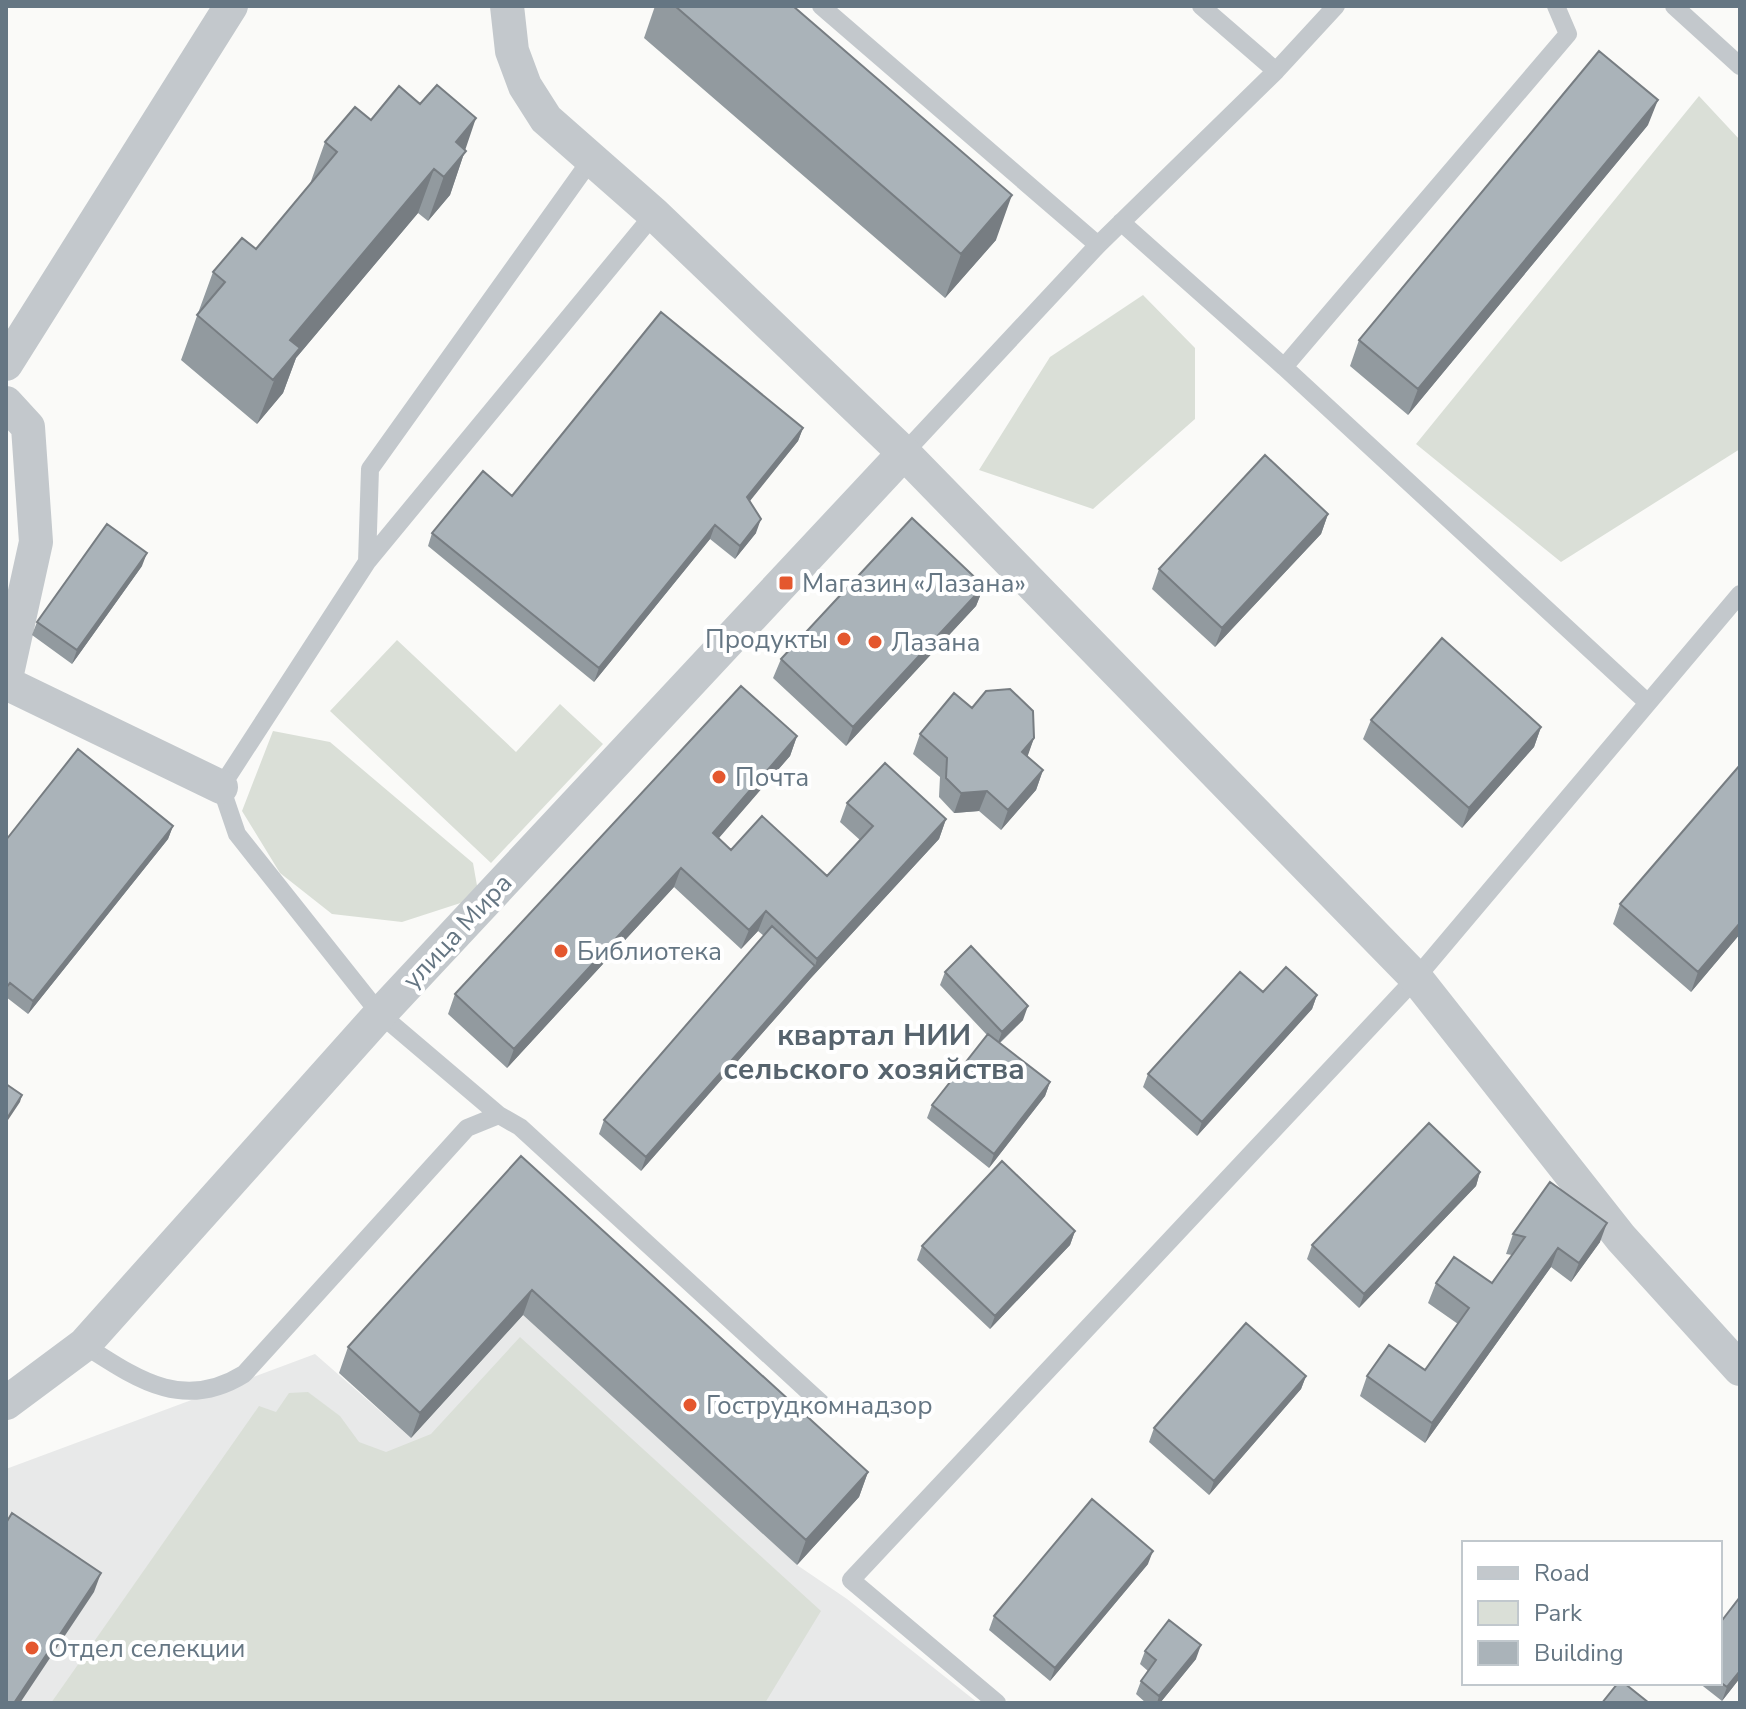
<svg xmlns="http://www.w3.org/2000/svg" width="1746" height="1709" viewBox="0 0 1746 1709" font-family="'Nunito Sans',sans-serif">
	<style>
		.built { fill: #e8e9e9 }
		.green { fill: #dadfd7 }
		.lines { fill: none; stroke-linecap: round; stroke-linejoin: round }
		.service { stroke: #c3c8cc; stroke-width: 18 }
		.minor { stroke: #c3c8cc; stroke-width: 34 }
		.wall { fill: #929a9f }
		.shaded-wall { fill: #777d82 }
		.building { fill: #aab3b9; stroke: #777d82; stroke-width: 2 }
		.poi-dot { fill: #e4572e; stroke: #fff; stroke-width: 3 }
		.labels { text-anchor: middle; stroke-width: 8; stroke-linejoin: round; paint-order: stroke }
		.poi-label { font-size: 26px; fill: #657683; stroke: #fff; text-anchor: start }
		.street-label { font-size: 26px; fill: #657683; stroke: #fff }
		.quarter-label { font-size: 30px; font-weight: bold; fill: #57646e; stroke: #fff }
	</style>
	<rect width="100%" height="100%" fill="#fafaf8"/>
	<path class="built" d="M 523,1315 L 797,1565 L 847,1599 L 978,1703 L 6,1703 L 6,1469 L 315,1354 L 411,1438 Z"/>
	<path class="green" d="M 1699,96 L 1740,140 L 1740,449 L 1561,562 L 1416,444 Z
		M 1143,295 L 1195,348 L 1195,419 L 1093,509 L 979,470 L 1050,357 Z
		M 397,640 L 516,752 L 560,704 L 603,744 L 491,863 L 330,711 Z
		M 273,731 L 330,742 L 473,863 L 479,897 L 402,922 L 332,914 L 280,873 L 242,811 Z
		M 520,1337 L 821,1611 L 765,1703 L 51,1703 L 259,1406 L 276,1412 L 289,1393 L 308,1392 L 340,1416 L 359,1442 L 386,1452 L 431,1434 Z"/>
	<g class="lines">
		<path class="service" d="M 821,6 L 1098,245
			M 1201,6 L 1276,71
			M 1674,6 L 1740,66
			M 1121,222 L 1284,367 L 1568,34 L 1556,6
			M 904,453 L 1098,245 L 1276,71 L 1336,6
			M 367,562 L 370,469 L 590,161
			M 1648,703 L 1740,594
			M 499,1115 L 380,1014 L 237,834 L 221,787 L 367,562 L 654,214
			M 84,1345 C 137,1379 183,1412 244,1374 L 467,1128 L 499,1115 L 520,1127 L 821,1403
			M 997,1703 L 851,1580 L 1416,978 L 1648,703 L 1284,367"/>
		<path class="minor" d="M 507,6 L 512,51 L 525,86 L 546,119 L 654,214 L 904,453 L 1416,978 L 1621,1238 L 1740,1369
			M 6,364 L 231,6
			M 6,403 L 28,427 L 36,542 L 6,678
			M 6,683 L 221,787
			M 6,1403 L 84,1345 L 380,1014 L 904,453"/>
	</g>
	<path class="wall" d="M 655,6 L 793,6 L 996,240 L 945,298 L 644,38 Z
		M 1648,125 L 1408,415 L 1350,366 L 1359,340 Z
		M 325,142 L 465,150 L 450,195 L 428,221 L 418,213 L 296,358 L 283,393 L 257,424 L 181,360 L 213,272 L 256,249 L 310,184 Z
		M 803,428 L 798,441 L 749,501 L 756,533 L 735,559 L 710,539 L 594,682 L 428,546 L 432,533 L 512,496 Z
		M 1328,514 L 1321,534 L 1215,647 L 1152,589 L 1159,569 Z
		M 142,566 L 72,664 L 32,635 L 37,622 Z
		M 984,586 L 976,606 L 846,746 L 773,678 L 781,659 Z
		M 972,708 L 1034,738 L 1027,756 L 1043,770 L 1036,790 L 1001,830 L 979,811 L 954,813 L 939,797 L 940,777 L 913,754 L 920,734 Z
		M 1371,720 L 1541,727 L 1534,747 L 1462,828 L 1363,739 Z
		M 797,736 L 790,756 L 718,838 L 731,850 L 827,876 L 860,840 L 840,822 L 847,803 L 946,819 L 939,839 L 810,979 L 641,1171 L 599,1134 L 604,1120 L 764,936 L 758,931 L 741,949 L 674,887 L 507,1068 L 448,1014 L 455,994 Z
		M 1740,765 L 1740,934 L 1691,992 L 1613,924 L 1620,904 Z
		M 173,826 L 168,839 L 28,1014 L 6,997 L 6,840 Z
		M 945,972 L 1023,1020 L 1000,1043 L 1050,1082 L 1045,1096 L 989,1168 L 927,1118 L 932,1105 L 987,1035 L 940,985 Z
		M 1263,992 L 1317,995 L 1312,1009 L 1197,1136 L 1143,1087 L 1148,1074 Z
		M 521,1156 L 868,1472 L 859,1497 L 797,1565 L 523,1315 L 411,1438 L 339,1373 L 348,1347 Z
		M 1480,1172 L 1476,1186 L 1359,1308 L 1307,1259 L 1312,1245 Z
		M 1075,1231 L 1070,1245 L 990,1329 L 917,1260 L 922,1246 Z
		M 1513,1234 L 1600,1242 L 1571,1282 L 1551,1267 L 1425,1443 L 1360,1396 L 1367,1376 L 1425,1370 L 1458,1324 L 1428,1303 L 1436,1283 L 1492,1283 L 1512,1255 L 1506,1254 Z
		M 1306,1376 L 1301,1389 L 1209,1495 L 1149,1442 L 1154,1428 Z
		M 1148,1564 L 1050,1681 L 989,1630 L 994,1616 Z
		M 1720,1623 L 1740,1678 L 1722,1701 L 1699,1683 L 1720,1683 Z
		M 1145,1651 L 1196,1659 L 1160,1703 L 1146,1703 L 1136,1694 L 1141,1681 L 1148,1671 L 1140,1664 Z"/>
	<path class="shaded-wall" d="M 1658,100 L 1648,125 L 1408,415 L 1418,389 Z
		M 476,118 L 450,195 L 428,221 L 456,142 Z
		M 434,169 L 418,213 L 296,358 L 283,393 L 257,424 L 290,340 Z
		M 1012,195 L 996,240 L 945,298 L 961,254 Z
		M 803,428 L 798,441 L 742,511 L 747,497 Z
		M 1328,514 L 1321,534 L 1215,647 L 1222,628 Z
		M 761,519 L 756,533 L 735,559 L 740,546 Z
		M 715,525 L 710,539 L 594,682 L 599,668 Z
		M 147,553 L 142,566 L 72,664 L 77,650 Z
		M 984,586 L 976,606 L 846,746 L 853,727 Z
		M 1541,727 L 1534,747 L 1462,828 L 1469,808 Z
		M 797,736 L 790,756 L 706,853 L 713,833 Z
		M 1034,738 L 1027,758 L 1022,752 Z
		M 1043,770 L 1036,790 L 1001,830 L 1008,810 Z
		M 987,791 L 979,811 L 954,813 L 961,793 Z
		M 946,819 L 939,839 L 810,979 L 641,1171 L 646,1157 L 815,966 L 817,959 Z
		M 173,826 L 168,839 L 28,1014 L 33,1001 Z
		M 681,868 L 674,887 L 507,1068 L 514,1049 Z
		M 766,911 L 758,931 L 741,949 L 749,930 Z
		M 1740,923 L 1740,934 L 1691,992 L 1698,972 Z
		M 1317,995 L 1312,1009 L 1197,1136 L 1202,1122 Z
		M 1028,1006 L 1023,1020 L 997,1045 L 1002,1032 Z
		M 1050,1082 L 1045,1096 L 989,1168 L 994,1154 Z
		M 22,1095 L 20,1102 L 6,1123 L 6,1120 Z
		M 1480,1172 L 1476,1186 L 1359,1308 L 1364,1294 Z
		M 1607,1223 L 1600,1242 L 1571,1282 L 1579,1263 Z
		M 1075,1231 L 1070,1245 L 990,1329 L 995,1316 Z
		M 1558,1248 L 1551,1267 L 1425,1443 L 1432,1423 Z
		M 532,1290 L 523,1315 L 411,1438 L 420,1413 Z
		M 1306,1376 L 1301,1389 L 1209,1495 L 1214,1481 Z
		M 868,1472 L 859,1497 L 797,1565 L 806,1540 Z
		M 1153,1551 L 1148,1564 L 1050,1681 L 1055,1668 Z
		M 101,1573 L 94,1592 L 20,1703 L 14,1703 Z
		M 1201,1645 L 1196,1659 L 1160,1703 L 1157,1703 L 1159,1696 Z
		M 1740,1671 L 1740,1678 L 1722,1701 L 1727,1687 Z"/>
	<path class="building" d="M 675,6 L 793,6 L 1012,195 L 961,254 Z
		M 1599,51 L 1658,100 L 1418,389 L 1359,340 Z
		M 437,85 L 476,118 L 456,142 L 466,151 L 444,177 L 434,169 L 290,340 L 300,348 L 273,380 L 197,315 L 225,282 L 213,272 L 242,238 L 256,249 L 337,152 L 325,142 L 355,107 L 371,120 L 399,86 L 420,104 Z
		M 661,312 L 803,428 L 747,497 L 761,519 L 740,546 L 715,525 L 599,668 L 432,533 L 483,471 L 512,496 Z
		M 1265,455 L 1328,514 L 1222,628 L 1159,569 Z
		M 912,518 L 984,586 L 853,727 L 781,659 Z
		M 107,524 L 147,553 L 77,650 L 37,622 Z
		M 1442,638 L 1541,727 L 1469,808 L 1371,720 Z
		M 741,686 L 797,736 L 713,833 L 731,850 L 762,816 L 827,876 L 873,826 L 847,803 L 885,763 L 946,819 L 817,959 L 766,911 L 749,930 L 681,868 L 514,1049 L 455,994 Z
		M 1010,689 L 1033,711 L 1034,738 L 1022,752 L 1043,770 L 1008,810 L 987,791 L 961,793 L 946,778 L 947,758 L 920,734 L 954,693 L 972,708 L 986,691 Z
		M 78,749 L 173,826 L 33,1001 L 10,983 L 6,988 L 6,840 Z
		M 1740,765 L 1740,923 L 1698,972 L 1620,904 Z
		M 772,926 L 815,966 L 646,1157 L 604,1120 Z
		M 971,946 L 1028,1006 L 1002,1032 L 945,972 Z
		M 1286,967 L 1317,995 L 1202,1122 L 1148,1074 L 1240,972 L 1263,992 Z
		M 988,1034 L 1050,1082 L 994,1154 L 932,1105 Z
		M 6,1084 L 22,1095 L 6,1120 Z
		M 1429,1123 L 1480,1172 L 1364,1294 L 1312,1245 Z
		M 521,1156 L 868,1472 L 806,1540 L 532,1290 L 420,1413 L 348,1347 Z
		M 1002,1161 L 1075,1231 L 995,1316 L 922,1246 Z
		M 1550,1182 L 1607,1223 L 1579,1263 L 1558,1248 L 1432,1423 L 1367,1376 L 1389,1345 L 1425,1370 L 1469,1308 L 1436,1283 L 1454,1257 L 1492,1283 L 1525,1237 L 1513,1234 Z
		M 1246,1323 L 1306,1376 L 1214,1481 L 1154,1428 Z
		M 1092,1499 L 1153,1551 L 1055,1668 L 994,1616 Z
		M 12,1513 L 101,1573 L 14,1703 L 6,1703 L 6,1523 Z
		M 1740,1597 L 1740,1671 L 1727,1687 L 1720,1682 L 1720,1623 Z
		M 1169,1620 L 1201,1645 L 1159,1696 L 1141,1681 L 1156,1660 L 1145,1651 Z
		M 1618,1683 L 1624,1683 L 1649,1703 L 1602,1703 Z"/>
	<g class="poi-dot">
		<rect x="778" y="575" width="16" height="16" rx="4"/>
		<circle cx="844" cy="639" r="8"/>
		<circle cx="875" cy="642" r="8"/>
		<circle cx="719" cy="777" r="8"/>
		<circle cx="561" cy="951" r="8"/>
		<circle cx="690" cy="1405" r="8"/>
		<circle cx="32" cy="1648" r="8"/>
	</g>
	<g class="labels">
		<g class="poi-label">
			<text x="802" y="592">Магазин «Лазана»</text>
			<text x="828" y="648" text-anchor="end">Продукты</text>
			<text x="891" y="651">Лазана</text>
			<text x="735" y="786">Почта</text>
			<text x="577" y="960">Библиотека</text>
			<text x="706" y="1414">Гострудкомнадзор</text>
			<text x="48" y="1657">Отдел селекции</text>
		</g>
		<g class="street-label">
			<text transform="translate(457 931) rotate(-47)" y="9">улица Мира</text>
		</g>
		<g class="quarter-label">
			<text x="874" y="1045">квартал НИИ<tspan x="874" dy="34">сельского хозяйства</tspan></text>
		</g>
	</g>
	<rect width="1746" height="1709" fill="none" stroke="#657683" stroke-width="16"/>
	<rect x="1462" y="1541" width="260" height="144" fill="#ffffff" stroke="#c1c8cd" stroke-width="2"/>
	<rect x="1478" y="1567" width="40" height="12" fill="#c3c8cc" stroke="#c1c8cd" stroke-width="2"/>
	<text x="1534" y="1581" font-size="24" fill="#657683">Road</text>
	<rect x="1478" y="1601" width="40" height="24" fill="#dadfd7" stroke="#c1c8cd" stroke-width="2"/>
	<text x="1534" y="1621" font-size="24" fill="#657683">Park</text>
	<rect x="1478" y="1641" width="40" height="24" fill="#aab3b9" stroke="#c1c8cd" stroke-width="2"/>
	<text x="1534" y="1661" font-size="24" fill="#657683">Building</text>
</svg>
